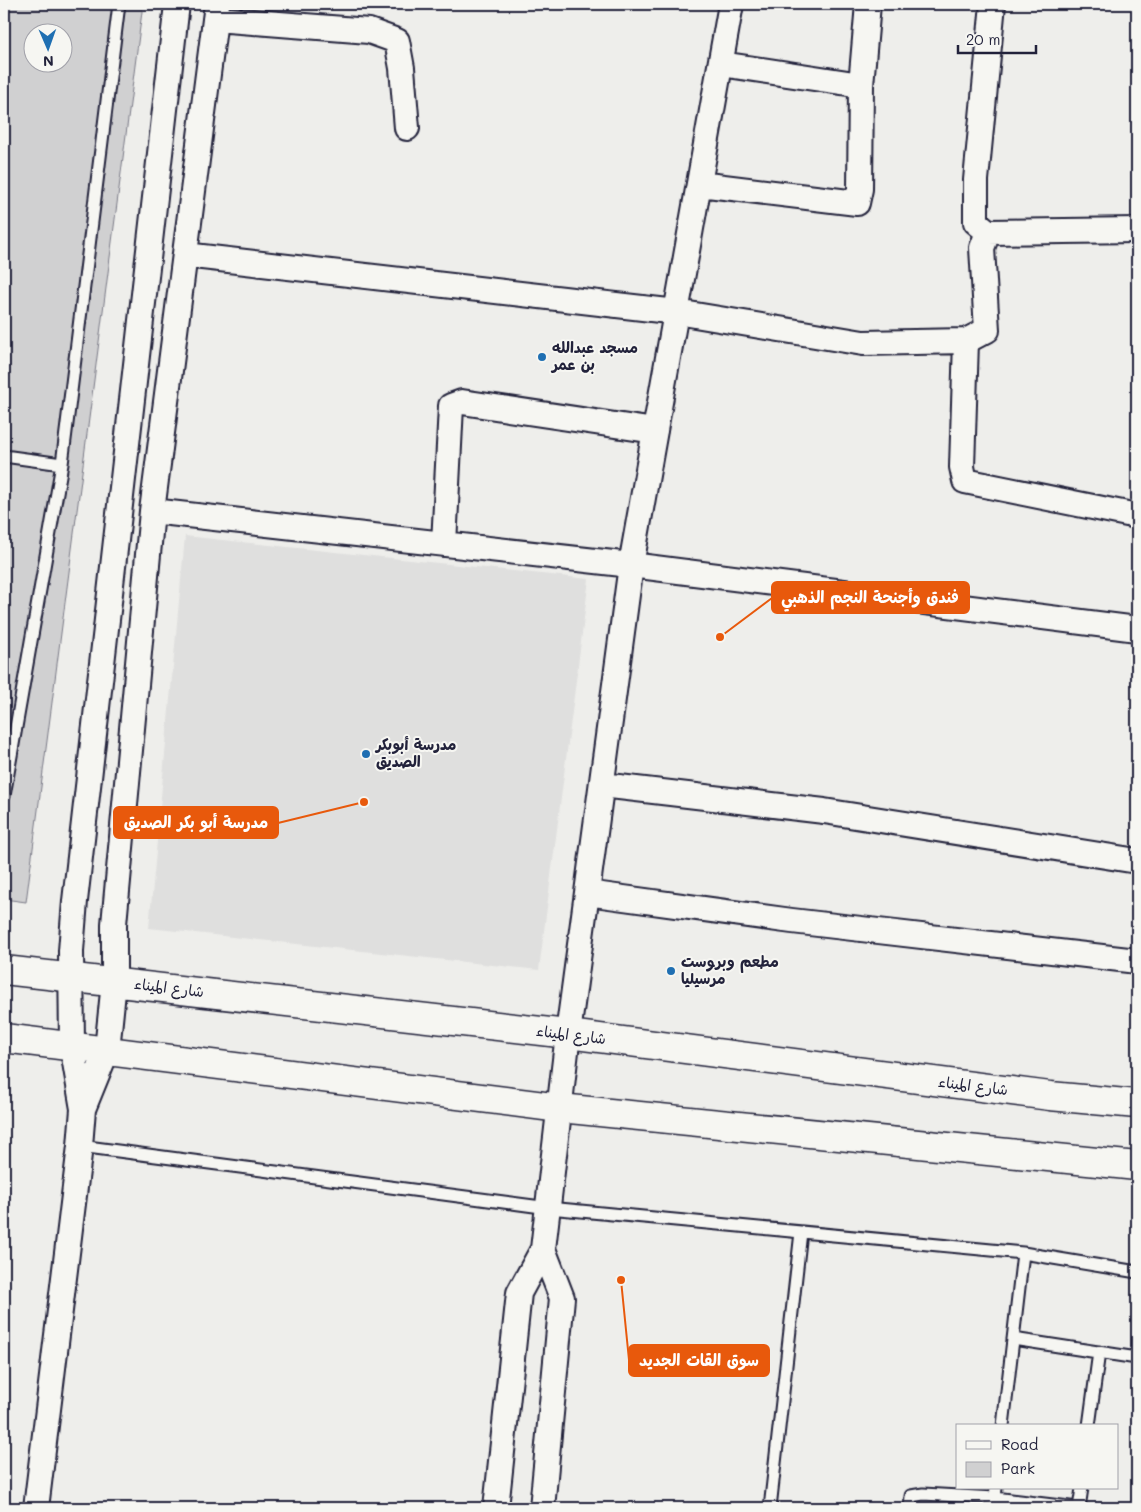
<svg xmlns="http://www.w3.org/2000/svg" width="1141" height="1512" viewBox="0 0 1141 1512" font-family="Mali,'Playpen Sans Arabic',sans-serif">
	<style>
		.built { fill: #dfdfde }
		.green { fill: #d0d0d1; stroke: #797986; fill-rule: evenodd }
		.lines { fill: none; stroke-linecap: round; stroke-linejoin: round }
		.service-casing { stroke: #22223b; stroke-width: 15 }
		.minor-casing { stroke: #22223b; stroke-width: 28 }
		.trunk-casing { stroke: #22223b; stroke-width: 31 }
		.service { stroke: #f6f6f2; stroke-width: 11 }
		.minor { stroke: #f6f6f2; stroke-width: 24 }
		.trunk { stroke: #f6f6f2; stroke-width: 28 }
		.poi-dot { fill: #1f6fb2; stroke: #f6f6f2; stroke-width: 2 }
		.labels { text-anchor: middle; stroke-width: 4; stroke-linejoin: round; paint-order: stroke }
		.poi-label { font-size: 15px; font-weight: bold; fill: #22223b; stroke: #f6f6f2; text-anchor: start }
		.street-label { font-size: 15px; fill: #22223b; stroke: #f6f6f2 }
		.leader { fill: none; stroke: #e8590c; stroke-width: 2 }
		.callout-dot { fill: #e8590c; stroke: #f6f6f2; stroke-width: 2 }
		.callout { fill: #e8590c; stroke: #e8590c; stroke-width: 2 }
		.callout-label { font-size: 16px; text-anchor: middle; font-weight: bold; fill: #fff }
	</style>
	<rect width="100%" height="100%" fill="#eeeeeb"/>
	<filter id="ink" filterUnits="userSpaceOnUse"><feTurbulence type="fractalNoise" baseFrequency=".02" numOctaves="2"/><feDisplacementMap in="SourceGraphic" scale="10" xChannelSelector="R" yChannelSelector="G"/><feConvolveMatrix kernelMatrix="1 2 1 2 8 2 1 2 1" color-interpolation-filters="sRGB"/></filter>
	<g filter="url(#ink)">
		<path class="built" d="M 185,536 L 589,579 L 539,970 L 149,928 Z"/>
		<path class="green" d="M 4,4 L 143,4 L 26,902 L 4,899 ZM 32,32 L 62,32 L 62,62 L 32,62 Z"/>
		<g class="lines">
			<g class="service-casing">
				<path id="service" d="M 4,456 L 62,464
					M 4,796 L 62,464 L 119,4
					M 80,1146 L 549,1208 L 1023,1253 L 1137,1272
					M 1013,1339 L 1137,1358
					M 1003,1426 L 1023,1253
					M 1089,1426 L 1099,1352
					M 770,1508 L 801,1232
					M 910,1508 L 911,1496 L 923,1494 L 995,1498 L 1078,1508
					M 994,1508 L 996,1488
					M 1079,1508 L 1082,1488"/>
			</g>
			<g class="minor-casing">
				<path id="minor" d="M 215,19 L 369,31 L 397,41 L 402,68 L 407,128
					M 721,64 L 861,85
					M 699,184 L 857,203 L 860,189 L 861,85 L 868,4
					M 988,232 L 976,222 L 976,180 L 993,4
					M 185,255 L 677,312 L 863,343 L 966,341 L 987,330 L 982,248 L 988,232 L 1137,230
					M 966,341 L 962,467 L 965,481 L 1137,516
					M 152,511 L 631,565 L 1137,629
					M 444,544 L 451,406 L 462,402 L 655,431
					M 602,785 L 824,811 L 1137,861
					M 587,893 L 792,921 L 1137,961
					M 83,1109 L 107,1050 L 114,982 L 114,924 L 152,511 L 217,4
					M 36,1508 L 80,1146 L 83,1109 L 72,1045 L 71,951 L 75,901 L 177,4
					M 496,1508 L 519,1293 L 543,1249 L 568,1034 L 631,565 L 731,4
					M 542,1508 L 562,1298 L 543,1249"/>
			</g>
			<g class="trunk-casing">
				<path id="trunk" d="M 4,970 L 568,1034 L 1050,1096 L 1137,1104
					M 4,1038 L 560,1108 L 1137,1166"/>
			</g>
			<use href="#service" class="service"/>
			<use href="#minor" class="minor"/>
			<use href="#trunk" class="trunk"/>
		</g>
	</g>
	<g class="poi-dot">
		<circle cx="542" cy="357" r="5"/>
		<circle cx="366" cy="754" r="5"/>
		<circle cx="671" cy="971" r="5"/>
	</g>
	<g class="labels">
		<g class="poi-label">
			<text x="552" y="353">مسجد عبدالله<tspan x="552" dy="17">بن عمر</tspan></text>
			<text x="376" y="750">مدرسة أبوبكر<tspan x="376" dy="17">الصديق</tspan></text>
			<text x="681" y="967">مطعم وبروست<tspan x="681" dy="17">مرسيليا</tspan></text>
		</g>
		<g class="street-label">
			<text transform="translate(169 988) rotate(7)" y="5">شارع الميناء</text>
			<text transform="translate(571 1035) rotate(7)" y="5">شارع الميناء</text>
			<text transform="translate(973 1086) rotate(7)" y="5">شارع الميناء</text>
		</g>
	</g>
	<path class="leader" d="M720 637L772 598M364 802L278 823M621 1280L629 1360"/>
	<g class="callout-dot">
		<circle cx="720" cy="637" r="5"/>
		<circle cx="364" cy="802" r="5"/>
		<circle cx="621" cy="1280" r="5"/>
	</g>
	<g class="callout">
		<rect x="772" y="582" width="197" height="31" rx="5"/>
		<rect x="114" y="807" width="164" height="31" rx="5"/>
		<rect x="629" y="1345" width="140" height="31" rx="5"/>
	</g>
	<g class="callout-label">
		<text x="870" y="603">فندق وأجنحة النجم الذهبي</text>
		<text x="196" y="828">مدرسة أبو بكر الصديق</text>
		<text x="699" y="1366">سوق القات الجديد</text>
	</g>
	<rect width="1141" height="1512" fill="none" stroke="#f6f6f2" stroke-width="20"/>
	<rect x="10" y="10" width="1121" height="1492" fill="none" stroke="#22223b" stroke-width="2" filter="url(#ink)"/>
	<rect x="956" y="1424" width="162" height="65" fill="#f6f6f2" stroke="#a1a1a9"/>
	<rect x="966" y="1441" width="25" height="8" fill="#f6f6f2" stroke="#a1a1a9"/>
	<text x="1001" y="1450" font-size="15" fill="#22223b">Road</text>
	<rect x="966" y="1462" width="25" height="15" fill="#d0d0d1" stroke="#a1a1a9"/>
	<text x="1001" y="1474" font-size="15" fill="#22223b">Park</text>
	<g transform="translate(48 48) rotate(178)"><circle r="24" fill="#f6f6f2" stroke="#a1a1a9"/>
	<path d="M0-4L9 19L0 12L-9 19Z" fill="#1f6fb2"/>
	<text y="-8" font-size="14" font-weight="bold" text-anchor="middle" fill="#22223b">N</text>
	</g>
	<path d="M958 45v8h78v-8" fill="none" stroke="#22223b" stroke-width="2.5"/>
	<text x="966" y="45" font-size="15" fill="#22223b" stroke="#f6f6f2" stroke-width="4" paint-order="stroke">20 m</text>
</svg>
